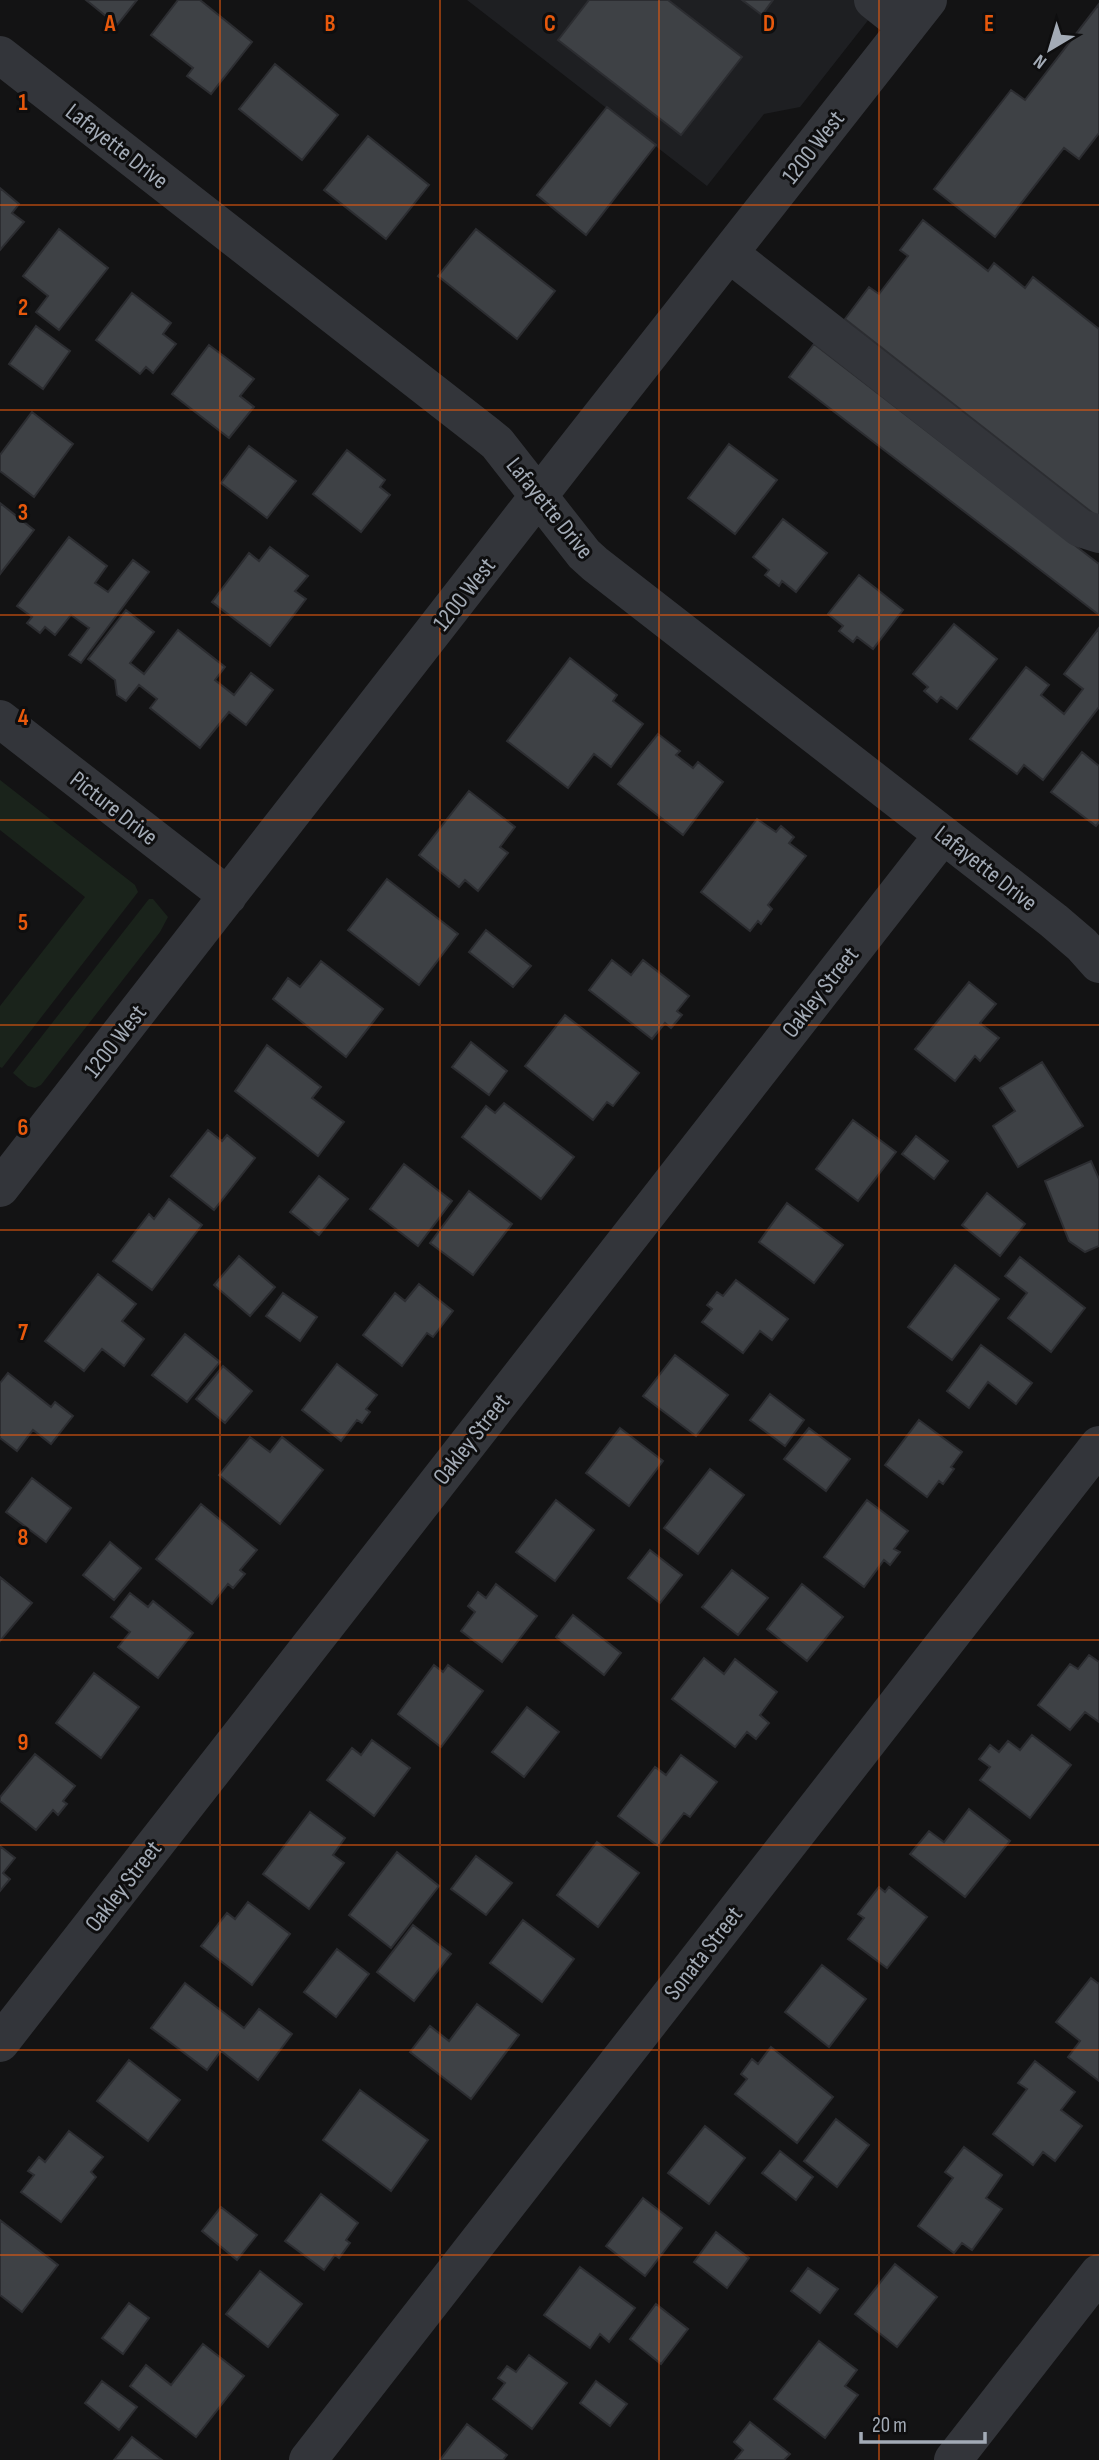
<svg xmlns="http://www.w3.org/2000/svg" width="1099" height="2460" viewBox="0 0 1099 2460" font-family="'Sofia Sans Condensed',sans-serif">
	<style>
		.built { fill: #1e1f22 }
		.green { fill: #1a231b }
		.building { fill: #3e4145; stroke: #2c2d31; stroke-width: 2 }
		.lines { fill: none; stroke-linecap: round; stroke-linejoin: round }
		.minor { stroke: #33353a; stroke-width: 38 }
		.grid { fill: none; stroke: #e8590c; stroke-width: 2; stroke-opacity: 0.55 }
		.labels { text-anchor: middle; stroke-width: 6; stroke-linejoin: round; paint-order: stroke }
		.street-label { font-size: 24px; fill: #a3abb6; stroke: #0e0e0f }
		.grid-label { font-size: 23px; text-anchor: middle; font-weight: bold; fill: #e8590c; stroke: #0e0e0f; stroke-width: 6; stroke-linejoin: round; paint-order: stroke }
	</style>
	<rect width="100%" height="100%" fill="#131314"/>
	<path class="built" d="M 467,0 L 884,0 L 800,107 L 764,114 L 707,186 Z"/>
	<path class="green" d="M 0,780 L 135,885 L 138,892 L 2,1068 L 0,1067 L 0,1006 L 85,897 L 0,830 Z
		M 149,899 L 153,899 L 168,917 L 160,932 L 41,1085 L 35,1088 L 28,1086 L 13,1073 Z"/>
	<path class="building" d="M 86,0 L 137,0 L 117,25 Z
		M 178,0 L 200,0 L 252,42 L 211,94 L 187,76 L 193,68 L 151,35 Z
		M 589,0 L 668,0 L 742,57 L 681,135 L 558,40 Z
		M 742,0 L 773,0 L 762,15 Z
		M 1099,4 L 1099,133 L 1079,159 L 1064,148 L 995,237 L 934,189 L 1011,90 L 1025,100 Z
		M 275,64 L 338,115 L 302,160 L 239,109 Z
		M 607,107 L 656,145 L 586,235 L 537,195 Z
		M 368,136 L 429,185 L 386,239 L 324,190 Z
		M 0,188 L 19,204 L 12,213 L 24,222 L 0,250 Z
		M 923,220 L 988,271 L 994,263 L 1025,288 L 1033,277 L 1099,329 L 1099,518 L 845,319 L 869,287 L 879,294 L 908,256 L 900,250 Z
		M 59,229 L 108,268 L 59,330 L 36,312 L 48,296 L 23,276 Z
		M 476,229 L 555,291 L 517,339 L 438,276 Z
		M 132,293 L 171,323 L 163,334 L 176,344 L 153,373 L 146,367 L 140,374 L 96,340 Z
		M 36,326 L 70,351 L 43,389 L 9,364 Z
		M 814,344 L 1099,564 L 1099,615 L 789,377 Z
		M 209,345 L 254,379 L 240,396 L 254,407 L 229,438 L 172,394 Z
		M 32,412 L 73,444 L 34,497 L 0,471 L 0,455 Z
		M 729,444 L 777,480 L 735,534 L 688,498 Z
		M 249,446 L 296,481 L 267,518 L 221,483 Z
		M 347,450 L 385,480 L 380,487 L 390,495 L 361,532 L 313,494 Z
		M 0,503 L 34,530 L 0,574 Z
		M 783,519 L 827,553 L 796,592 L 782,581 L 779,586 L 765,575 L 769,570 L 753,557 Z
		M 69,537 L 107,566 L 95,583 L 108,592 L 133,560 L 149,572 L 81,663 L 69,655 L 89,628 L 71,615 L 55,635 L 45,627 L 40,633 L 27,623 L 32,617 L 17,606 Z
		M 270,547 L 308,576 L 295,591 L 306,599 L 270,646 L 212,602 L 249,553 L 259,561 Z
		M 859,575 L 903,610 L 873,649 L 857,637 L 853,642 L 839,631 L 843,626 L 828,614 Z
		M 126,610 L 154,632 L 130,663 L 144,674 L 178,630 L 225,667 L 215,680 L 234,695 L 251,673 L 273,690 L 246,725 L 229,712 L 200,748 L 150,708 L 157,699 L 139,685 L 126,701 L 117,695 L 115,680 L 88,659 Z
		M 954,624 L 997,659 L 957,709 L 941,697 L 937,702 L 924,691 L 928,687 L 913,674 Z
		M 1099,628 L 1099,707 L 1043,780 L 1024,765 L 1017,774 L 970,739 L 1026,667 L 1049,685 L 1041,695 L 1064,714 L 1083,689 L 1064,674 Z
		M 570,658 L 617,695 L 613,701 L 643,724 L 611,767 L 594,754 L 568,788 L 507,741 Z
		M 658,734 L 680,751 L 676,755 L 693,768 L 698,762 L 723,782 L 683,835 L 618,784 Z
		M 1082,752 L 1099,766 L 1099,822 L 1096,826 L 1051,792 Z
		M 469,791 L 515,827 L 500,847 L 508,853 L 478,891 L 465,880 L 459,887 L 419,855 Z
		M 757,819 L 776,832 L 781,826 L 794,837 L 789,843 L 806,856 L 768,905 L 772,909 L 761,924 L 758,921 L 750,931 L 701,892 Z
		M 387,879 L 458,934 L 419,985 L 348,930 Z
		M 486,930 L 531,966 L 513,987 L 469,952 Z
		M 612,960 L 631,975 L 643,960 L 689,996 L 677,1011 L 682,1015 L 671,1028 L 665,1023 L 652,1039 L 589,990 Z
		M 321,961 L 383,1009 L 346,1057 L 273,999 L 288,978 L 300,987 Z
		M 969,982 L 996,1004 L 980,1023 L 999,1038 L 980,1061 L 975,1056 L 955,1081 L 915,1049 Z
		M 565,1015 L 639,1073 L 613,1106 L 607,1102 L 593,1120 L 525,1066 Z
		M 471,1042 L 507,1071 L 489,1095 L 452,1067 Z
		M 267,1045 L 321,1087 L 312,1098 L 344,1122 L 318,1156 L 235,1091 Z
		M 1042,1062 L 1083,1126 L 1018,1167 L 993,1126 L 1015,1111 L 1000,1088 Z
		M 504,1103 L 574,1157 L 541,1199 L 462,1137 L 486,1106 L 495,1113 Z
		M 853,1120 L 896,1152 L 858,1201 L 816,1169 Z
		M 208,1130 L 222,1141 L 227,1135 L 255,1158 L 214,1210 L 171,1176 Z
		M 916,1136 L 948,1161 L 934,1179 L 902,1154 Z
		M 1091,1161 L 1099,1179 L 1099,1246 L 1085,1252 L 1069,1241 L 1045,1181 Z
		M 404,1164 L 452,1201 L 418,1246 L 370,1209 Z
		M 319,1176 L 348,1199 L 319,1235 L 290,1212 Z
		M 469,1191 L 512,1224 L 473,1275 L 430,1243 Z
		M 987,1193 L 1025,1224 L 1000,1256 L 962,1225 Z
		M 169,1199 L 202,1225 L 152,1290 L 113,1261 L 149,1214 L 154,1219 Z
		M 787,1203 L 843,1245 L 814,1283 L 759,1242 Z
		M 239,1256 L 275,1287 L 250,1316 L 214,1285 Z
		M 1020,1257 L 1085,1308 L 1051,1352 L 1008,1318 L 1027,1293 L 1005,1276 Z
		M 955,1265 L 999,1299 L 952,1360 L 908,1327 Z
		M 98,1274 L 136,1304 L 122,1321 L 144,1339 L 124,1366 L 102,1349 L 84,1371 L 45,1341 Z
		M 736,1280 L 788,1319 L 772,1340 L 760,1331 L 743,1353 L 702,1322 L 712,1309 L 707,1305 L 717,1292 L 723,1296 Z
		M 419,1284 L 453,1311 L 433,1337 L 427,1333 L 402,1366 L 363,1335 L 395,1293 L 405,1301 Z
		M 283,1293 L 317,1317 L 300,1341 L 266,1316 Z
		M 185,1334 L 220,1362 L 187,1402 L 152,1375 Z
		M 981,1345 L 1032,1383 L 1016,1404 L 988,1382 L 969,1408 L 947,1391 Z
		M 675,1355 L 728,1395 L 696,1436 L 643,1396 Z
		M 337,1364 L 377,1395 L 366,1409 L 370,1412 L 362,1423 L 357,1420 L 341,1441 L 302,1410 Z
		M 223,1366 L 252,1391 L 225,1423 L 196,1399 Z
		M 8,1373 L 51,1407 L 55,1402 L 73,1416 L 51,1444 L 33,1430 L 17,1451 L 0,1438 L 0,1383 Z
		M 770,1394 L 804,1420 L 785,1446 L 750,1420 Z
		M 919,1420 L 962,1452 L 951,1467 L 954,1469 L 943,1484 L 939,1481 L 927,1497 L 885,1465 Z
		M 620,1428 L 663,1461 L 629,1506 L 586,1473 Z
		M 809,1428 L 850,1459 L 826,1491 L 784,1459 Z
		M 250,1437 L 270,1452 L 282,1437 L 323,1470 L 280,1524 L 219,1475 Z
		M 710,1469 L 744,1495 L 698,1554 L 664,1528 Z
		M 32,1478 L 71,1508 L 46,1542 L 6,1512 Z
		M 556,1500 L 594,1530 L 555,1581 L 516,1552 Z
		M 867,1500 L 908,1531 L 894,1549 L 900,1552 L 890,1565 L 884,1560 L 864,1587 L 824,1557 Z
		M 201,1504 L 257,1550 L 240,1570 L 245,1574 L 233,1588 L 228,1584 L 212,1604 L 156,1559 Z
		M 110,1542 L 141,1568 L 114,1600 L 83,1575 Z
		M 650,1550 L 682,1575 L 660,1603 L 628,1578 Z
		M 732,1570 L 768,1598 L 738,1635 L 702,1607 Z
		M 0,1577 L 32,1603 L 0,1641 Z
		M 496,1584 L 537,1616 L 502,1662 L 461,1631 L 475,1612 L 468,1606 L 478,1592 L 486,1598 Z
		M 802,1584 L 843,1617 L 807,1661 L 767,1629 Z
		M 130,1593 L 148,1607 L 153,1601 L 193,1633 L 158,1678 L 118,1647 L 130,1632 L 111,1617 Z
		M 573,1615 L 621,1653 L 604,1675 L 556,1637 Z
		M 1089,1655 L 1099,1662 L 1099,1722 L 1085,1712 L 1070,1730 L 1038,1705 L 1070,1664 L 1078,1669 Z
		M 704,1658 L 724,1674 L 735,1659 L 777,1692 L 760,1715 L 769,1723 L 756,1739 L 747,1732 L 735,1747 L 672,1699 Z
		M 434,1665 L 443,1672 L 448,1665 L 483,1691 L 441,1747 L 398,1714 Z
		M 94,1673 L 139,1707 L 101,1758 L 56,1723 Z
		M 527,1707 L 559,1732 L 524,1777 L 492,1752 Z
		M 1032,1735 L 1071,1765 L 1030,1818 L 980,1780 L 990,1767 L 979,1759 L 990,1745 L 999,1752 L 1008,1741 L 1020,1750 Z
		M 372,1740 L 410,1768 L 374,1816 L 327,1780 L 352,1748 L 361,1755 Z
		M 35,1754 L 75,1786 L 63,1801 L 67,1804 L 58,1815 L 53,1810 L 36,1830 L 0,1801 L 0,1797 Z
		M 681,1755 L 717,1782 L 690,1817 L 684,1813 L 658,1846 L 618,1816 L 655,1767 L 666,1775 Z
		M 969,1809 L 1010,1841 L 965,1897 L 910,1854 L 929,1831 L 944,1842 Z
		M 310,1812 L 345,1838 L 333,1855 L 344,1863 L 309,1909 L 263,1874 Z
		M 597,1842 L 639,1873 L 598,1927 L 557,1895 Z
		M 0,1846 L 15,1858 L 3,1873 L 10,1879 L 0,1891 Z
		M 397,1852 L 439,1886 L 391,1948 L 349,1915 Z
		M 476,1856 L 512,1883 L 486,1915 L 451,1889 Z
		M 879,1887 L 885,1892 L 889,1887 L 927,1917 L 887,1968 L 848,1939 L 864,1918 L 858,1914 Z
		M 248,1902 L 290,1934 L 252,1985 L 201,1946 L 227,1913 L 235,1919 Z
		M 523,1920 L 574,1959 L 542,2002 L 490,1963 Z
		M 413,1925 L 451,1954 L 414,2001 L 377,1972 Z
		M 337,1949 L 369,1974 L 336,2017 L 304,1992 Z
		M 822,1965 L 866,1999 L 829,2047 L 785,2012 Z
		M 1091,1978 L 1099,1984 L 1099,2081 L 1068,2057 L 1080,2041 L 1056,2022 Z
		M 185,1983 L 244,2028 L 259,2009 L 292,2034 L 258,2080 L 221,2051 L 207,2070 L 151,2028 Z
		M 477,2004 L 519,2035 L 471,2099 L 410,2052 L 430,2026 L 449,2041 Z
		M 771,2047 L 833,2097 L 797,2143 L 735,2094 L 747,2079 L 741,2074 L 752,2059 L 758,2064 Z
		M 129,2060 L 180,2100 L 148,2141 L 97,2101 Z
		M 1035,2061 L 1075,2092 L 1061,2110 L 1082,2126 L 1055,2161 L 1043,2152 L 1033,2165 L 993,2134 L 1027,2089 L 1018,2083 Z
		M 360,2090 L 428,2140 L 391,2191 L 323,2140 Z
		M 836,2119 L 869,2145 L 837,2187 L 804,2161 Z
		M 705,2126 L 745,2158 L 709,2204 L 668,2173 Z
		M 69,2131 L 103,2157 L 91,2172 L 96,2177 L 61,2222 L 21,2192 L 34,2175 L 28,2171 L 39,2157 L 45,2162 Z
		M 964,2147 L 1002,2175 L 986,2198 L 1002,2209 L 972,2250 L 962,2243 L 954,2253 L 918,2226 L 953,2178 L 945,2172 Z
		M 780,2151 L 813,2177 L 796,2200 L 762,2173 Z
		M 321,2194 L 358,2223 L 346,2240 L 350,2243 L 339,2258 L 335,2255 L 324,2270 L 285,2241 Z
		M 643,2198 L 682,2228 L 645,2276 L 606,2246 Z
		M 221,2207 L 257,2235 L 237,2260 L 202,2231 Z
		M 0,2220 L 58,2265 L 22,2312 L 0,2295 Z
		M 716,2232 L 749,2258 L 727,2288 L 694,2262 Z
		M 895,2264 L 937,2297 L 897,2347 L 855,2314 Z
		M 580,2267 L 635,2308 L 609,2342 L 600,2334 L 590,2348 L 544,2315 Z
		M 808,2268 L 838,2289 L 820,2313 L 791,2291 Z
		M 260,2271 L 302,2304 L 268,2347 L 226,2314 Z
		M 129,2303 L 149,2318 L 123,2354 L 102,2338 Z
		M 656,2304 L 688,2329 L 661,2364 L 630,2339 Z
		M 819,2341 L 857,2370 L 845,2386 L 858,2395 L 825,2438 L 774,2399 Z
		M 203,2344 L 244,2376 L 196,2437 L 130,2386 L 146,2365 L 171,2385 Z
		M 529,2355 L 567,2383 L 532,2429 L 493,2399 L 505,2383 L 498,2378 L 507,2366 L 516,2372 Z
		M 102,2381 L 137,2407 L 119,2430 L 85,2403 Z
		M 596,2381 L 627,2404 L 610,2426 L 580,2403 Z
		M 750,2422 L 790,2454 L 784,2460 L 735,2460 L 743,2450 L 734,2442 Z
		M 467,2424 L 507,2455 L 503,2460 L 440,2460 Z
		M 132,2437 L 162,2460 L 114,2460 Z"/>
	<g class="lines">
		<path class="minor" d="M 873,0 L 907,27
			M 0,55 L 486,434 L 497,443 L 584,554 L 595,564 L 1054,921 L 1082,945 L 1099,964
			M 730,254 L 1080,528 L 1099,534
			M 0,719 L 228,896
			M 0,1188 L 568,458 L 928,0
			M 0,2043 L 943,835
			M 308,2460 L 1099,1445
			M 953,2460 L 1099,2273"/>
	</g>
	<path class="grid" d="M 220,0 L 220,2460M 440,0 L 440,2460M 659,0 L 659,2460M 879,0 L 879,2460M 0,205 L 1099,205M 0,410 L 1099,410M 0,615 L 1099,615M 0,820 L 1099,820M 0,1025 L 1099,1025M 0,1230 L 1099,1230M 0,1435 L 1099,1435M 0,1640 L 1099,1640M 0,1845 L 1099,1845M 0,2050 L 1099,2050M 0,2255 L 1099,2255"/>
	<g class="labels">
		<g class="street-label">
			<text transform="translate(117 146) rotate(38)" y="8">Lafayette Drive</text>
			<text transform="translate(813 147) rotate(-52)" y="8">1200 West</text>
			<text transform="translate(550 508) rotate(51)" y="8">Lafayette Drive</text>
			<text transform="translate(464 594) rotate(-52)" y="8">1200 West</text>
			<text transform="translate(114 808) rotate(38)" y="8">Picture Drive</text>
			<text transform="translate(986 868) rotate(38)" y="8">Lafayette Drive</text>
			<text transform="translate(820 992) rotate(-52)" y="8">Oakley Street</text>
			<text transform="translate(115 1041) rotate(-52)" y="8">1200 West</text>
			<text transform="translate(471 1439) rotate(-52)" y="8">Oakley Street</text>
			<text transform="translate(123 1886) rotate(-52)" y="8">Oakley Street</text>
			<text transform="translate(703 1953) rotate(-52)" y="8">Sonata Street</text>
		</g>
	</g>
	<g class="grid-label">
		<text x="110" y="31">A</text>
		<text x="330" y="31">B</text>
		<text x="550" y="31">C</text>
		<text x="769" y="31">D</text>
		<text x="989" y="31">E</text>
		<text x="23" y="110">1</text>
		<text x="23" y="315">2</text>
		<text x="23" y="520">3</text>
		<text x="23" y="725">4</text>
		<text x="23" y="930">5</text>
		<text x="23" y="1135">6</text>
		<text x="23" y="1340">7</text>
		<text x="23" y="1545">8</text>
		<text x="23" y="1750">9</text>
	</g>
	<g transform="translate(1050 49) rotate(218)" stroke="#0e0e0f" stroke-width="5" paint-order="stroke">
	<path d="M0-5L12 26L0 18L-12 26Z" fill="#a3abb6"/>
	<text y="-10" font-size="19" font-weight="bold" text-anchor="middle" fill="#a3abb6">N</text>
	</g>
	<path d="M861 2432v10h124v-10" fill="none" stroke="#a3abb6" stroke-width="3.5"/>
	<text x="872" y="2432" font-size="21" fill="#a3abb6" stroke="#0e0e0f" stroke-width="5" paint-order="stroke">20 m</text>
</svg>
